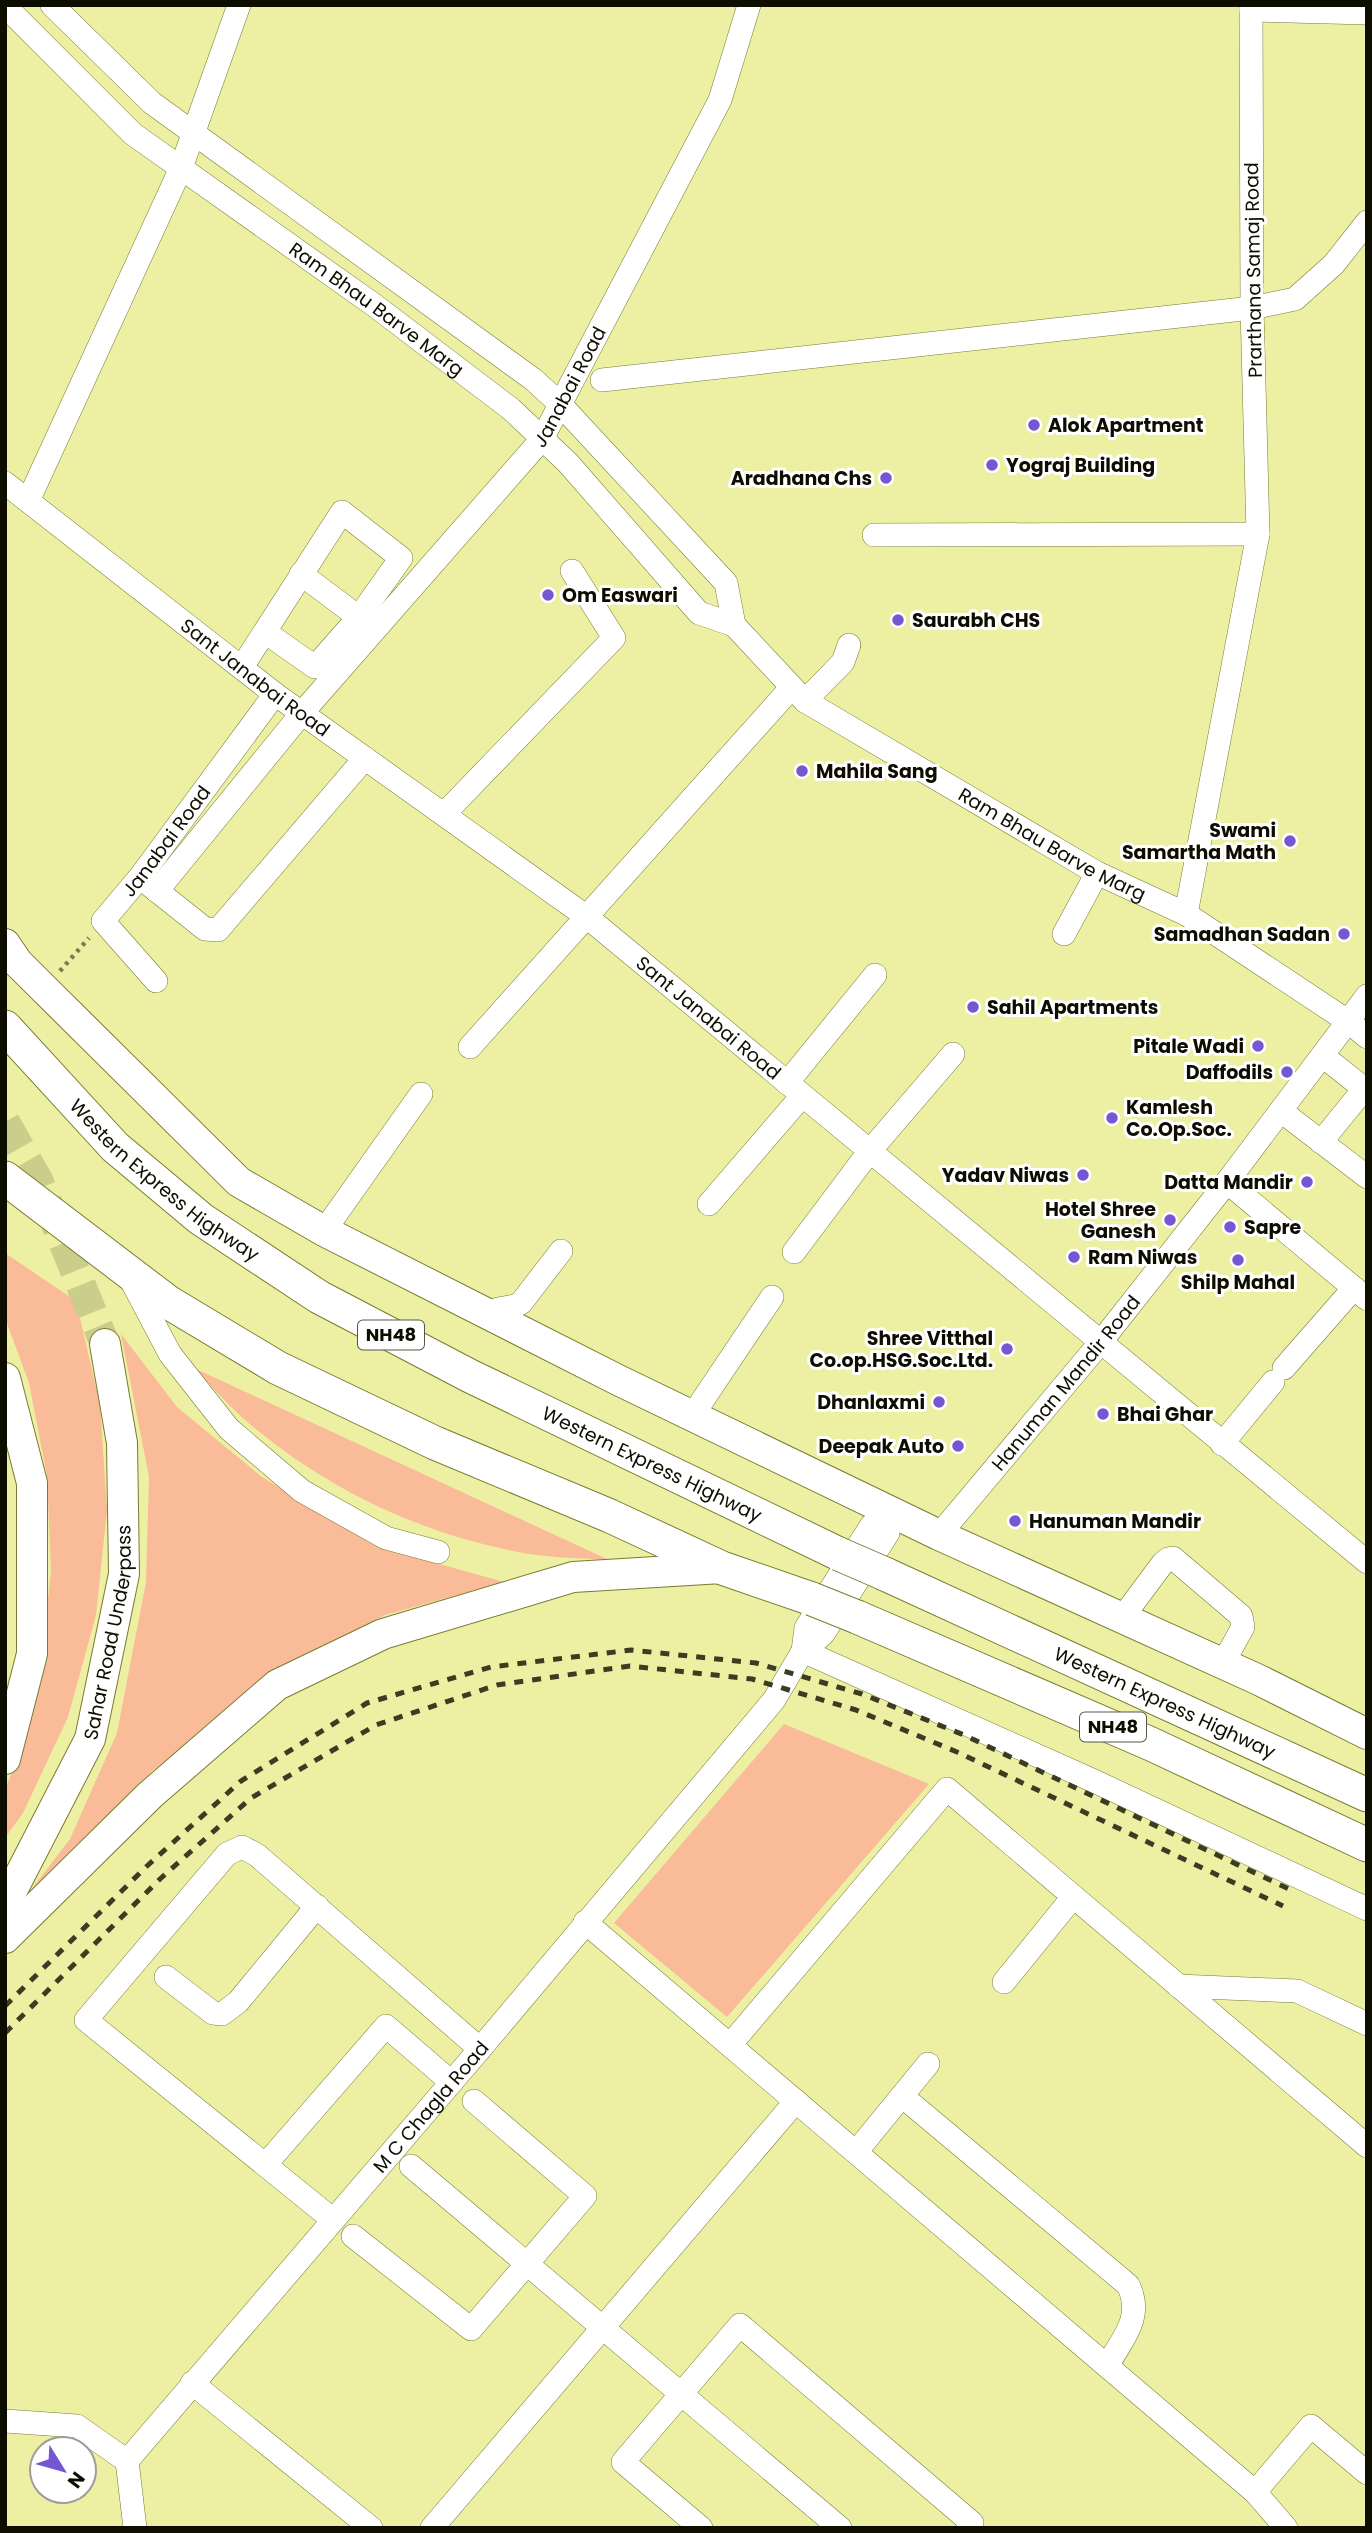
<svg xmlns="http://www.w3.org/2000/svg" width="1372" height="2533" viewBox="0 0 1372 2533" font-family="Poppins,sans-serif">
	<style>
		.green { fill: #f9bb98 }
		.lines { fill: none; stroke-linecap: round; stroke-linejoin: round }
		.major-tunnel { stroke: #cbce8b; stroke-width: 30; stroke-dasharray: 30 15; stroke-linecap: butt }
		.minor-casing { stroke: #7a7b30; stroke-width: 24 }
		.major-casing { stroke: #7a7b30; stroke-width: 32 }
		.highway-casing { stroke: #7a7b30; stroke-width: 35 }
		.path { stroke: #7a7c4f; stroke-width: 4.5; stroke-dasharray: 3.5 5; stroke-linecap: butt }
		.minor { stroke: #fff; stroke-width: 23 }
		.major { stroke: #fff; stroke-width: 30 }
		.highway { stroke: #fff; stroke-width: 33 }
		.rail { stroke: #3b3c22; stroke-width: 5; stroke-dasharray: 9 9; stroke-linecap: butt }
		.highway-bridge-casing { stroke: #7a7b30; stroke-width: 35; stroke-linecap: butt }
		.highway-bridge { stroke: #fff; stroke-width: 33 }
		.poi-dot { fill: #7457d1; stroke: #fff; stroke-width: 2.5 }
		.labels { text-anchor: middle; stroke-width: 6; stroke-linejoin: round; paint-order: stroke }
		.shield { fill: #fff; stroke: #56564c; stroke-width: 2 }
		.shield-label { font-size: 18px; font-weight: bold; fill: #0d0d00 }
		.street-label { font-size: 19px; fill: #0d0d00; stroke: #fff }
		.poi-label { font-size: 19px; font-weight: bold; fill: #0d0d00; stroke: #fff; text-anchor: start }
	</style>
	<rect width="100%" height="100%" fill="#edf0a3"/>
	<path class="green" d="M 5,1253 L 76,1301 L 100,1404 L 107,1510 L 96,1615 L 68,1717 L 23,1813 L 5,1838 L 5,1789 L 18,1758 L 41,1666 L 51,1571 L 47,1476 L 29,1383 L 5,1318 Z
		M 121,1334 L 177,1407 L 262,1477 L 375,1546 L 504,1582 L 385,1615 L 303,1658 L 152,1771 L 24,1899 L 70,1839 L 117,1733 L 146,1582 L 149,1477 Z
		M 194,1368 L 609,1560 C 582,1558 555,1558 529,1554 C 426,1536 331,1492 251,1425 C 230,1408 213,1387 194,1368 Z
		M 784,1724 L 929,1784 L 727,2017 L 614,1923 Z"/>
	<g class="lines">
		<path class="major-tunnel" d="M 5,1122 L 38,1180 L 105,1344"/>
		<g class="minor-casing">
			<g id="minor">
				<path d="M 52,5 L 152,103 L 534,380 L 560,404 L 726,583 L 734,625"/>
				<path id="s1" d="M 5,6 L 133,134 L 374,305 L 511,409 L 568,463 L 699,613 L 734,625 L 805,701 L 1097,873 L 1186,914 L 1349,1022 L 1367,1037"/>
				<path d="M 1251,10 L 1367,13"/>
				<path d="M 602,380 L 1252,308 L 1295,299 L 1334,264 L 1367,222"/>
				<path id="s2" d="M 5,483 L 275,694 L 587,917 L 1367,1562"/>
				<path d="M 29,499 L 181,168 L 239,5"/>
				<path d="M 874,535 L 1258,534"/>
				<path d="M 301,574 L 369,625"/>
				<path d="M 242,667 L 342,512 L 401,558 L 359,617 L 315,667 L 265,632"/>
				<path d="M 805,701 L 843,662 L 849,645"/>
				<path d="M 444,814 L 614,638 L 572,571"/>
				<path d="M 146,882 L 205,929 L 218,930 L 365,758"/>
				<path id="s3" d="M 157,891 L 302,713 L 542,439 L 720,100 L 749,5"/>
				<path d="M 1186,914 L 1258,534 L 1252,308 L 1251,5"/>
				<path d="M 1064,934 L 1097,873"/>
				<path id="s4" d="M 156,981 L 103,921 L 140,877 L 275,694"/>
				<path d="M 470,1047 L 791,688"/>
				<path d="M 1323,1056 L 1367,1091"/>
				<path d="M 787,1083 L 875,975"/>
				<path d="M 1281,1111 L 1367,1177"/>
				<path d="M 1321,1142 L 1364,1089"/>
				<path d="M 1227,1182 L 1367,1299"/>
				<path d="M 709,1204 L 802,1096"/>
				<path d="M 324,1231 L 421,1094"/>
				<path d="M 794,1252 L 869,1152 L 953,1054"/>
				<path d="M 130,1278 L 170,1354 L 229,1429 L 302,1491 L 386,1538 L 438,1552"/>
				<path d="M 493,1317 L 498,1309 L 515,1306 L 521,1303 L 561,1251"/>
				<path d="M 1284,1368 L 1354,1288"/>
				<path d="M 692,1416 L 772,1297"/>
				<path d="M 1222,1444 L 1273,1382"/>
				<path id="s5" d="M 939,1535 L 1100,1343 L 1227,1182 L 1367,996"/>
				<path d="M 1122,1618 L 1163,1563 L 1168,1559 L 1173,1558 L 1241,1616 L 1243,1627 L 1223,1663"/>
				<path d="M 803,1651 L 1094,1781 L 1367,1909"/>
				<path d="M 803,1651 L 806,1628 L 871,1526 L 890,1512"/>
				<path d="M 585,1922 L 1255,2492 L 1286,2528"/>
				<path d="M 166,1977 L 213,2013 L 222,2014 L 238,2002 L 317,1906"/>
				<path d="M 1004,1982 L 1073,1897"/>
				<path d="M 1178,1986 L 1297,1991 L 1367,2024"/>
				<path d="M 730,2045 L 947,1789 L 1367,2146"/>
				<path d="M 902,2096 L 1128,2285 C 1144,2317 1123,2338 1107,2366"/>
				<path d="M 856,2152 L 928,2064"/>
				<path d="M 266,2164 L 386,2026 L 450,2081"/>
				<path d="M 411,2166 L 840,2528"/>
				<path d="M 332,2219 L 86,2020 L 227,1854 L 242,1847 L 257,1855 L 480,2049"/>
				<path d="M 353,2236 L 471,2329 L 585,2196 L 474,2101"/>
				<path d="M 192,2383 L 371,2528"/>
				<path d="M 5,2421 L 77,2426 L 127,2461"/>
				<path d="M 1255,2492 L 1311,2426 L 1367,2473"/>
				<path id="s6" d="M 135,2528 L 127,2461 L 480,2049 L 774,1700 L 803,1651 L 823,1634 L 888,1533 L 890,1512"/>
				<path d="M 432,2528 L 796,2101"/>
				<path d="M 701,2528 L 623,2462 L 740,2325 L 972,2523 L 968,2528"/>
			</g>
		</g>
		<g class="major-casing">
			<g id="major">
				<path d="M 5,944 L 18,963 L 239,1182 L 324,1231 L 618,1380 L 939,1535 L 1259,1680 L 1367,1734"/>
				<path d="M 5,1378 L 32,1483 L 32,1654 L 5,1759"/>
				<path id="s7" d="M 5,1904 L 90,1739 L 124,1574 L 122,1443 L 105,1344"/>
				<path d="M 5,1938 L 150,1795 L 277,1685 L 383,1634 L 573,1577 L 722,1568"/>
			</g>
		</g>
		<g class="highway-casing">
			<g id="highway">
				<path id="s8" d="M 5,1027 L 115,1147 L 201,1219 L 319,1297 L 470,1376 L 839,1554"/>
				<path d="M 5,1178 L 168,1302 L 278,1368 L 435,1443 L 610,1516 L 722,1568 L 812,1599"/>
				<path id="s9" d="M 885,1574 L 1367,1795"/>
				<path d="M 857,1617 L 1151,1744 L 1367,1845"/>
			</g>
		</g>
		<path class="path" d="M 60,971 L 89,938"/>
		<use href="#minor" class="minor"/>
		<use href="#major" class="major"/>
		<use href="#highway" class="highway"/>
		<path class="rail" d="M 5,2006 L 147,1866 L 241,1781 L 367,1703 L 491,1667 L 631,1650 L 756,1663 L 862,1694 L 964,1735 L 1291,1890
			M 5,2033 L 160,1879 L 251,1798 L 376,1725 L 497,1685 L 630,1666 L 752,1679 L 856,1710 L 957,1752 L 1283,1906"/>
		<g class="highway-bridge-casing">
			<path id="highway-bridge" d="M 839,1554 L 885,1574
				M 812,1599 L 857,1617"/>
		</g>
		<use href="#highway-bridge" class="highway-bridge"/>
	</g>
	<g class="poi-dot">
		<circle cx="1034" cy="425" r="7"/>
		<circle cx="992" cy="465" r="7"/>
		<circle cx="886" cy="478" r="7"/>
		<circle cx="548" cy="595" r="7"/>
		<circle cx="898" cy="620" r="7"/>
		<circle cx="802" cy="771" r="7"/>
		<circle cx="1290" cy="841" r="7"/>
		<circle cx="1344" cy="934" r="7"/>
		<circle cx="973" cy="1007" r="7"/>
		<circle cx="1258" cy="1046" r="7"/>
		<circle cx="1287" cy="1072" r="7"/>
		<circle cx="1112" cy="1118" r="7"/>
		<circle cx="1083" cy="1175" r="7"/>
		<circle cx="1307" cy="1182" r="7"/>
		<circle cx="1170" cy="1220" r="7"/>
		<circle cx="1230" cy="1227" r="7"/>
		<circle cx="1074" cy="1257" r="7"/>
		<circle cx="1238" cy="1260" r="7"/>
		<circle cx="1007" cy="1349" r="7"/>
		<circle cx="939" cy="1402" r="7"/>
		<circle cx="1103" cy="1414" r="7"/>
		<circle cx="958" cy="1446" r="7"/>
		<circle cx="1015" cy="1521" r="7"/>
	</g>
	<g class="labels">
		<g class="shield">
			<rect x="358" y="1320.5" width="66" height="29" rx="5"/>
			<rect x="1080" y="1712.5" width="66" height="29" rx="5"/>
		</g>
		<g class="shield-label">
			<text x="391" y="1341">NH48</text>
			<text x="1113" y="1733">NH48</text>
		</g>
		<g class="street-label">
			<text transform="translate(1253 270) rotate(-91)" y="7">Prarthana Samaj Road</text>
			<text dy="7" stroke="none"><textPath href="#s1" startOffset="481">Ram Bhau Barve Marg</textPath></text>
			<text dy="7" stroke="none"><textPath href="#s3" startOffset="653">Janabai Road</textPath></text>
			<text dy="7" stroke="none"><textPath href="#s2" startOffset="317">Sant Janabai Road</textPath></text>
			<text dy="7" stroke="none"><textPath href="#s4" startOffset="182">Janabai Road</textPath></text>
			<text dy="7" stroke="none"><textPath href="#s1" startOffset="1353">Ram Bhau Barve Marg</textPath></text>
			<text dy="7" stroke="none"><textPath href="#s2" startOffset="884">Sant Janabai Road</textPath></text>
			<text dy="7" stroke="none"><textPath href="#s8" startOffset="222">Western Express Highway</textPath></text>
			<text dy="7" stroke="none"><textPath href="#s5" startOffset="198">Hanuman Mandir Road</textPath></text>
			<text dy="7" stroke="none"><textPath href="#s8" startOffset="789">Western Express Highway</textPath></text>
			<text dy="7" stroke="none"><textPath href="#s7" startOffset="294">Sahar Road Underpass</textPath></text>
			<text dy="7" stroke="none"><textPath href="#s9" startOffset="308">Western Express Highway</textPath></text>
			<text dy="7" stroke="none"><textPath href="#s6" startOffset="534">M C Chagla Road</textPath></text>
		</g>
		<g class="poi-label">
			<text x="1048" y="432">Alok Apartment</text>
			<text x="1006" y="472">Yograj Building</text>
			<text x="872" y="485" text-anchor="end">Aradhana Chs</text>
			<text x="562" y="602">Om Easwari</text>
			<text x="912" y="627">Saurabh CHS</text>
			<text x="816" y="778">Mahila Sang</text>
			<text x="1276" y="837" text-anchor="end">Swami<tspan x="1276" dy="22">Samartha Math</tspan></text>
			<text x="1330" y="941" text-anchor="end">Samadhan Sadan</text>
			<text x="987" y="1014">Sahil Apartments</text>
			<text x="1244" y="1053" text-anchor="end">Pitale Wadi</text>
			<text x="1273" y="1079" text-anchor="end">Daffodils</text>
			<text x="1126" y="1114">Kamlesh<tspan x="1126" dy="22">Co.Op.Soc.</tspan></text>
			<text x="1069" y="1182" text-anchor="end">Yadav Niwas</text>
			<text x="1293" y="1189" text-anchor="end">Datta Mandir</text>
			<text x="1156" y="1216" text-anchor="end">Hotel Shree<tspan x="1156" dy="22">Ganesh</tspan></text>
			<text x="1244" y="1234">Sapre</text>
			<text x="1088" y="1264">Ram Niwas</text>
			<text x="1238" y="1289" text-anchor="middle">Shilp Mahal</text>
			<text x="993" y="1345" text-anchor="end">Shree Vitthal<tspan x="993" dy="22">Co.op.HSG.Soc.Ltd.</tspan></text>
			<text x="925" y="1409" text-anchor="end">Dhanlaxmi</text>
			<text x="1117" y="1421">Bhai Ghar</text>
			<text x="944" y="1453" text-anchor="end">Deepak Auto</text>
			<text x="1029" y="1528">Hanuman Mandir</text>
		</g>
	</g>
	<rect width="1372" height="2533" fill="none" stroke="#0d0d00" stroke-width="14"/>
	<g transform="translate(63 2470) rotate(127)"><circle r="33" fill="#ffffff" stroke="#9e9e99" stroke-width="2"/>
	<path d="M0-5L12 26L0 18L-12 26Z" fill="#7457d1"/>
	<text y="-10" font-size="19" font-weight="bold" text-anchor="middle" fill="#0d0d00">N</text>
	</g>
</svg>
